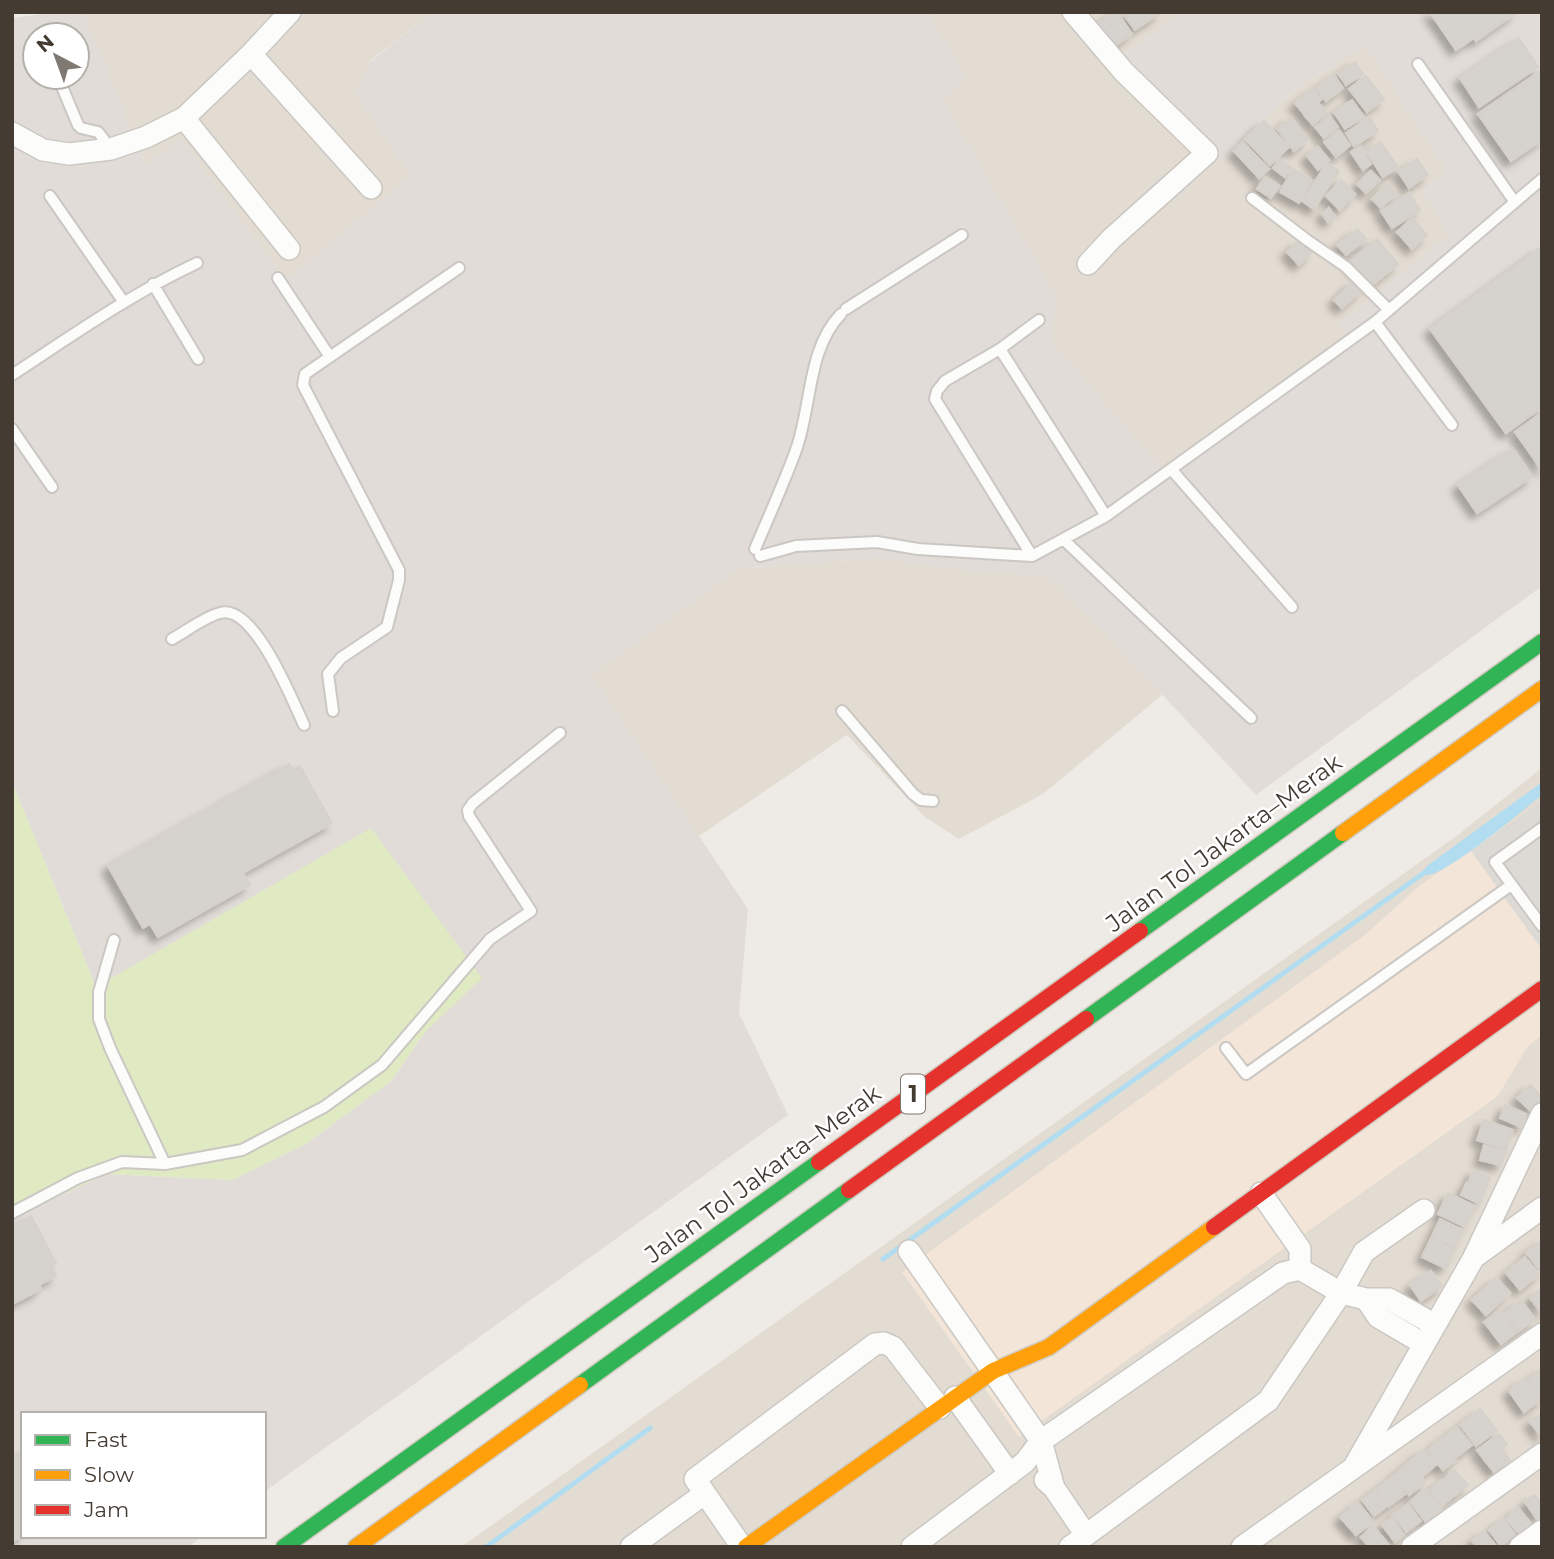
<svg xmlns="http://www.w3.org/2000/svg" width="1554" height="1559" viewBox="0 0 1554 1559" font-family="Montserrat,sans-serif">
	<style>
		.residential { fill: #e3dcd2 }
		.commercial { fill: #f3e5d7 }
		.industrial { fill: #e1dcd7; fill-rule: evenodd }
		.green { fill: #dfeac3 }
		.parking { fill: #dddad6 }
		.water { fill: #b2ddf0 }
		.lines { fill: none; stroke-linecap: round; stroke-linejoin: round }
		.stream { stroke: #b2ddf0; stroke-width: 5 }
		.building { fill: #d6d2cd; stroke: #d6d1cb; stroke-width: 2; filter: url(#shadow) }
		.lane-casing { stroke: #cbc7c2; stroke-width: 14 }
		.street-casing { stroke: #cbc7c2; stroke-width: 24 }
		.fast-casing { stroke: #cfc9be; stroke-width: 19 }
		.slow-casing { stroke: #cfc9be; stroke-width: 19 }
		.jam-casing { stroke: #cfc9be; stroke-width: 19 }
		.lane { stroke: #fcfcfb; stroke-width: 10 }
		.street { stroke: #fcfcfb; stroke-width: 21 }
		.fast { stroke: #30b455; stroke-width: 16 }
		.slow { stroke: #ff9f0a; stroke-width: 16 }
		.jam { stroke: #e5322d; stroke-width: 16 }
		.labels { text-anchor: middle; stroke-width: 5; stroke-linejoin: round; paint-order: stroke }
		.shield { fill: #fff; stroke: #7c7670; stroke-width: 2 }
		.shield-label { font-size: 23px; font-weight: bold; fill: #443b32 }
		.street-label { font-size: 24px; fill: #443b32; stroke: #fff }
	</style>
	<defs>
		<filter id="shadow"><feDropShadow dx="-6" dy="6" stdDeviation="3.5" flood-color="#0004"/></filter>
	</defs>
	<rect width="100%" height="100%" fill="#eeebe6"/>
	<path class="residential" d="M 83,12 L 433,12 L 370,61 L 410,176 L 287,280 L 180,140 L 146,166 Z
		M 926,12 L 1175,12 L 1218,163 L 1297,88 L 1366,46 L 1448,172 L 1422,190 L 1449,235 L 1339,324 L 1353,342 L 1160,468 L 1049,338 L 1058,299 L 942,100 L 967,77 Z
		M 876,558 L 952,569 L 1052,577 L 1162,695 L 1043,794 L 959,839 L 925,817 L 847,735 L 699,836 L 591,675 L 738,569 Z
		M 1542,768 L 1542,1547 L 461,1547 L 1459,834 Z"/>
	<path class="commercial" d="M 1542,800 L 1542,1035 L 1528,1046 L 1498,1096 L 1019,1437 L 902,1272 L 1366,934 L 1420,885 Z"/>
	<path class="industrial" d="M 59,12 L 83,12 L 146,165 L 180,140 L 287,280 L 410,176 L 354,92 L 370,62 L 433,12 L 926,12 L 967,77 L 942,100 L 1058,299 L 1049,338 L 1160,467 L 1352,342 L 1339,324 L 1449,235 L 1422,190 L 1447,172 L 1366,46 L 1297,88 L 1218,164 L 1112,63 L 1176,15 L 1175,12 L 1542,12 L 1542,586 L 1256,795 L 1052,577 L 952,569 L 876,558 L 738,569 L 591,675 L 748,909 L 739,1013 L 788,1115 L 264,1492 L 264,1414 L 23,1414 L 23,1536 L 203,1536 L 188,1547 L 12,1547 L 12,1219 L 106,1174 L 232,1180 L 306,1144 L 391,1081 L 425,1032 L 481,978 L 96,987 L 12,782 L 12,18 ZM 35,35 L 77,35 L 77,77 L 35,77 Z"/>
	<path class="green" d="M 12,782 L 96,987 L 371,828 L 482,978 L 425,1032 L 391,1081 L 306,1144 L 232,1180 L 106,1174 L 12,1219 Z"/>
	<path class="parking" d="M 1542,800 L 1542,945 L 1540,947 L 1471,851 Z"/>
	<path class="water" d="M 1542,782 L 1542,795 C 1523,810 1444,878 1425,875 L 1423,871 L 1427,866 Z"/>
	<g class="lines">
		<path class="stream" d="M 883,1259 L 1428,870
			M 486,1547 L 650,1428"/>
	</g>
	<path class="building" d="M 1114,12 L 1117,12 L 1132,34 L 1109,50 L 1093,27 Z
		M 1122,12 L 1160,12 L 1160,13 L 1135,30 Z
		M 1430,12 L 1517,12 L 1476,41 L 1474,38 L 1456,50 Z
		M 1519,38 L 1538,67 L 1479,107 L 1460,78 Z
		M 1355,62 L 1363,74 L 1346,85 L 1338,73 Z
		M 1542,70 L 1542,140 L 1511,161 L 1478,114 Z
		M 1334,75 L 1343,88 L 1326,101 L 1316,88 Z
		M 1366,76 L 1384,99 L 1367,112 L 1349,89 Z
		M 1313,89 L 1322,99 L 1304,114 L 1295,103 Z
		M 1352,100 L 1364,117 L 1345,129 L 1334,112 Z
		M 1319,104 L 1327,113 L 1313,125 L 1305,116 Z
		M 1330,116 L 1338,127 L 1324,138 L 1315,127 Z
		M 1369,117 L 1378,131 L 1354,146 L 1346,133 Z
		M 1291,118 L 1308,139 L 1294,151 L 1277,129 Z
		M 1264,121 L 1289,147 L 1270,165 L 1245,139 Z
		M 1339,130 L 1350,145 L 1336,157 L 1324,142 Z
		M 1243,142 L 1269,169 L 1259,178 L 1234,151 Z
		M 1380,142 L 1398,167 L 1383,177 L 1366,151 Z
		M 1360,146 L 1371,164 L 1363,170 L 1351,152 Z
		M 1318,147 L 1329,160 L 1318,170 L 1307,156 Z
		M 1280,159 L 1291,167 L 1285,177 L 1273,168 Z
		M 1417,159 L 1428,175 L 1409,188 L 1398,171 Z
		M 1327,163 L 1339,171 L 1314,209 L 1302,201 Z
		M 1293,169 L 1312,180 L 1299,203 L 1280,192 Z
		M 1371,171 L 1380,180 L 1366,193 L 1357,184 Z
		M 1265,177 L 1280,186 L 1271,198 L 1257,189 Z
		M 1341,180 L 1355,194 L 1340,210 L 1326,196 Z
		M 1387,184 L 1396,193 L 1381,208 L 1372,199 Z
		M 1409,193 L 1420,210 L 1392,228 L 1381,211 Z
		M 1329,208 L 1335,216 L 1328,222 L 1322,214 Z
		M 1412,218 L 1427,235 L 1412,249 L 1397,232 Z
		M 1358,229 L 1366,239 L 1346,255 L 1337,245 Z
		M 1377,239 L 1398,264 L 1370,287 L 1350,261 Z
		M 1298,241 L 1311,253 L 1299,265 L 1287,252 Z
		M 1542,247 L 1542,407 L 1506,433 L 1430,329 Z
		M 1353,282 L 1361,291 L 1342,308 L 1334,300 Z
		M 1542,413 L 1542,470 L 1515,432 Z
		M 1513,449 L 1532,477 L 1477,513 L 1458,485 Z
		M 289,764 L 293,770 L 300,766 L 332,823 L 243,873 L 250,885 L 158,937 L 150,924 L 143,928 L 108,866 Z
		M 1530,1085 L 1542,1097 L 1542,1100 L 1531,1111 L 1517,1098 Z
		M 1505,1105 L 1526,1114 L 1521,1127 L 1500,1118 Z
		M 1484,1120 L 1513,1130 L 1506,1149 L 1477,1140 Z
		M 1484,1145 L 1505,1151 L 1500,1165 L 1480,1160 Z
		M 1473,1170 L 1490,1177 L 1485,1188 L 1469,1181 Z
		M 1467,1182 L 1485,1190 L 1478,1203 L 1461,1195 Z
		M 1448,1193 L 1475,1206 L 1465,1227 L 1438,1214 Z
		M 31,1216 L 56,1263 L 51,1265 L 56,1276 L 39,1285 L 41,1289 L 15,1303 L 12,1297 L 12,1226 Z
		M 1440,1219 L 1463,1230 L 1455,1247 L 1432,1236 Z
		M 1431,1238 L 1454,1249 L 1445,1268 L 1422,1257 Z
		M 1542,1240 L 1542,1268 L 1540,1270 L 1526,1253 Z
		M 1525,1257 L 1539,1274 L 1520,1290 L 1506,1273 Z
		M 1431,1271 L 1442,1286 L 1421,1301 L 1410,1285 Z
		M 1496,1278 L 1510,1293 L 1486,1315 L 1472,1300 Z
		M 1542,1289 L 1542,1313 L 1530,1298 Z
		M 1521,1300 L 1535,1319 L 1519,1331 L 1505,1313 Z
		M 1500,1310 L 1517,1332 L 1501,1344 L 1484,1322 Z
		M 1542,1369 L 1542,1399 L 1541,1399 L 1527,1381 Z
		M 1524,1379 L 1540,1400 L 1524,1412 L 1509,1391 Z
		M 1480,1409 L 1497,1430 L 1476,1446 L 1460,1425 Z
		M 1541,1414 L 1542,1415 L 1542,1437 L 1530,1422 Z
		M 1457,1427 L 1472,1445 L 1455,1458 L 1441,1440 Z
		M 1499,1434 L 1507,1444 L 1485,1461 L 1477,1450 Z
		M 1439,1441 L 1456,1460 L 1443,1470 L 1427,1451 Z
		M 23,1450 L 23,1535 L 12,1542 L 12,1457 Z
		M 1423,1450 L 1436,1465 L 1423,1476 L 1410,1461 Z
		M 1502,1450 L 1510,1460 L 1494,1472 L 1486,1462 Z
		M 1409,1462 L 1425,1482 L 1409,1495 L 1393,1476 Z
		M 1454,1470 L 1468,1485 L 1456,1495 L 1443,1480 Z
		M 1392,1477 L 1405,1494 L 1389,1506 L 1377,1489 Z
		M 1441,1480 L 1455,1495 L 1442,1506 L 1429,1490 Z
		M 1425,1489 L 1442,1509 L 1426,1522 L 1410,1502 Z
		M 1375,1490 L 1387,1506 L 1374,1516 L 1362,1500 Z
		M 1535,1495 L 1542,1504 L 1542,1515 L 1537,1519 L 1525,1502 Z
		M 1358,1502 L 1373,1521 L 1356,1535 L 1340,1517 Z
		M 1408,1504 L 1421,1521 L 1406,1532 L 1393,1515 Z
		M 1518,1508 L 1534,1527 L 1522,1537 L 1506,1519 Z
		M 1392,1517 L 1404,1535 L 1395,1542 L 1382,1525 Z
		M 1503,1519 L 1515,1534 L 1501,1546 L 1489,1530 Z
		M 1373,1526 L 1389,1545 L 1387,1547 L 1369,1547 L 1361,1537 Z
		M 1484,1531 L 1497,1547 L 1477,1547 L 1472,1541 Z"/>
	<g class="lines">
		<g class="lane-casing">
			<path id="lane" d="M 1418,64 L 1514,201
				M 58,77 L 78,125 L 81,128 L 98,132 L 111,149
				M 50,196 L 123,301
				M 1252,198 L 1307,240 L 1346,267 L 1389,310
				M 278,278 L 330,357
				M 153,284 L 198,359
				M 846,309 L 962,235
				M 1375,322 L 1452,425
				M 1000,349 L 1106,516
				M 12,375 C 73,335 131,294 197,263
				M 12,429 L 52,487
				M 1171,469 L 1292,607
				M 1063,539 L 1251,718
				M 755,549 C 769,516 784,483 796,450 C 812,406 807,349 841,314
				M 760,556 L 796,546 L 877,542 L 918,549 L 1032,556 L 1106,516 L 1375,322 L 1542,179
				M 1032,556 L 935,399 L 937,391 L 945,381 L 1000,349 L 1039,320
				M 172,639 C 187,631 204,617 220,613 C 254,603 292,700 304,725
				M 333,711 L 328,674 L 341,658 L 387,627 L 399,580 L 399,570 L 303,385 L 305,374 L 459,268
				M 842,711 L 913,794 L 921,800 L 933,801
				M 1542,828 L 1495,862 L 1542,926
				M 114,940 L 99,992 L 99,1019 L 110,1048 L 165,1164
				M 1226,1048 L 1246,1074 L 1511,885
				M 12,1213 L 78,1178 L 122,1162 L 165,1164 L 242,1150 L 324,1107 L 382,1065 L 490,939 L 531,911 L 469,816 L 468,810 L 473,803 L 560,733"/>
		</g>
		<g class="street-casing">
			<path id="street" d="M 1073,12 L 1124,72 L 1207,153 L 1111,239 L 1088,264
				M 251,54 L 371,188
				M 184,118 L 289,249
				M 12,133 L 43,150 L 69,154 L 111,149 L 146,137 L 184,118 L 251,54 L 290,12
				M 1261,1193 L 1300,1249 L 1300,1269
				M 909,1251 L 1041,1441 L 1054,1488
				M 1476,1256 L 1542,1208
				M 1366,1299 L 1378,1317 L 1424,1344
				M 955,1397 L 1010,1474
				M 1355,1465 L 1473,1259 L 1542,1114
				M 1045,1480 L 1054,1488 L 1086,1535
				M 631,1547 L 704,1494
				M 742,1547 L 695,1479 L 875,1344 L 884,1343 L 893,1347 L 940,1408
				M 912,1547 L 1025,1462 L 1041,1441 L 1283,1273 L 1300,1269 L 1341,1293 L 1366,1299 L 1389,1299 L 1435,1325
				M 1070,1547 L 1268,1401 L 1341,1293 L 1364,1252 L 1424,1210
				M 1242,1547 L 1542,1334
				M 1412,1547 L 1542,1454
				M 1520,1547 L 1542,1531"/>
		</g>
		<g class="fast-casing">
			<path id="fast" d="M 1140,931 L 1542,642
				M 1086,1019 L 1343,833
				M 580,1385 L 849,1190
				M 284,1547 L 819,1162"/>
		</g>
		<g class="slow-casing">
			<path id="slow" d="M 1343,833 L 1542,689
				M 356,1547 L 580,1385
				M 746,1547 L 993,1371 L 1049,1347 L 1214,1227"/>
		</g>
		<g class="jam-casing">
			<path id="jam" d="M 819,1162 L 1140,931
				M 849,1190 L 1086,1019
				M 1214,1227 L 1542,989"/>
		</g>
		<use href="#lane" class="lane"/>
		<use href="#street" class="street"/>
		<use href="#fast" class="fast"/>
		<use href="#slow" class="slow"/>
		<use href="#jam" class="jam"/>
	</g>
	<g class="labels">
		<rect class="shield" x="901" y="1074.5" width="24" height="39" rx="5"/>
		<g class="shield-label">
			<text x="913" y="1102">1</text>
		</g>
		<g class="street-label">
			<text transform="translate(1224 843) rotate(-36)" y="8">Jalan Tol Jakarta–Merak</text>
			<text transform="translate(763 1174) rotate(-36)" y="8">Jalan Tol Jakarta–Merak</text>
		</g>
	</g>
	<rect width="1554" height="1559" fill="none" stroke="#443b32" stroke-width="28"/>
	<rect x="21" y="1412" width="245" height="126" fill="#ffffff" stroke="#b4b1ad" stroke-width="2"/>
	<rect x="35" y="1435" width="35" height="10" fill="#30b455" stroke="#b4b1ad" stroke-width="2"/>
	<text x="84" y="1447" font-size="21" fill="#443b32">Fast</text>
	<rect x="35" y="1470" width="35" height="10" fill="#ff9f0a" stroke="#b4b1ad" stroke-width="2"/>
	<text x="84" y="1482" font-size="21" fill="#443b32">Slow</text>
	<rect x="35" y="1505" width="35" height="10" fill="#e5322d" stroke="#b4b1ad" stroke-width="2"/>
	<text x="84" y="1517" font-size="21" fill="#443b32">Jam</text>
	<g transform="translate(56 56) rotate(319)"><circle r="33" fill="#ffffff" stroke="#b4b1ad" stroke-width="2"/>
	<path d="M0-5L12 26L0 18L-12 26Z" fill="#807971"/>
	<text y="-10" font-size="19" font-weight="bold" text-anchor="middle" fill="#443b32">N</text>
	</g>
</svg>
